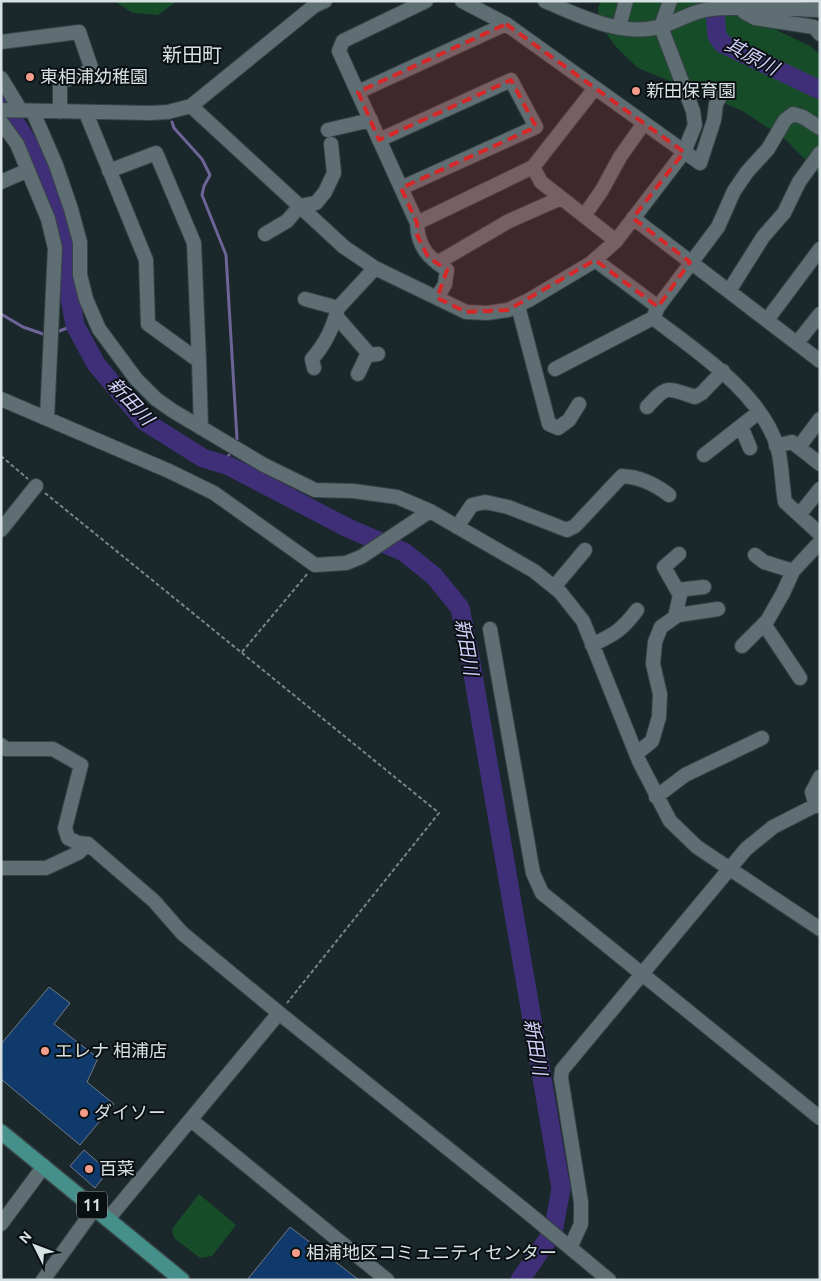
<svg xmlns="http://www.w3.org/2000/svg" width="821" height="1281" viewBox="0 0 821 1281" font-family="Ubuntu,'Noto Sans JP',sans-serif">
	<style>
		.green { fill: #164d28 }
		.lines { fill: none; stroke-linecap: round; stroke-linejoin: round }
		.stream { stroke: #6d6498; stroke-width: 3 }
		.river { stroke: #3f2f79; stroke-width: 19 }
		.building { fill: #0f3a6b; stroke: #717a85 }
		.minor-casing { stroke: #374346; stroke-width: 16 }
		.major-casing { stroke: #374346; stroke-width: 18 }
		.path { stroke: #798588; stroke-width: 2; stroke-dasharray: 4 2.5; stroke-linecap: butt }
		.minor { stroke: #5f6e73; stroke-width: 14 }
		.major { stroke: #45908a; stroke-width: 15 }
		.marked { fill: #d62828; fill-opacity: 0.2; stroke: #d62828; stroke-width: 4; stroke-dasharray: 10 6; stroke-linejoin: round }
		.poi-dot { fill: #f49d8b; stroke: #0a1012; stroke-width: 2 }
		.labels { text-anchor: middle; stroke-width: 4; stroke-linejoin: round; paint-order: stroke }
		.shield { fill: #0a1012; stroke: #9aa2a4; stroke-width: 1 }
		.shield-label { font-size: 16px; font-weight: bold; fill: #d7e0e2 }
		.poi-label { font-size: 18px; fill: #d7e0e2; stroke: #0a1012; text-anchor: start }
		.water-label { font-size: 19px; font-style: italic; fill: #d2cefa; stroke: #0a1012 }
		.quarter-label { font-size: 20px; fill: #d7e0e2; stroke: #0a1012 }
	</style>
	<rect width="100%" height="100%" fill="#1a282c"/>
	<path class="green" d="M 114,1 L 177,1 L 158,15 L 133,13 Z
		M 602,1 L 693,1 L 755,20 L 810,46 L 820,54 L 820,175 L 786,140 L 743,111 L 638,68 L 617,48 L 599,24 L 598,7 Z
		M 199,1194 L 236,1225 L 212,1256 L 200,1258 L 174,1238 L 172,1229 Z"/>
	<g class="lines">
		<path class="stream" d="M 172,122 L 174,128 L 202,159 L 210,175 L 204,186 L 202,195 L 226,255 L 237,439
			M 1,314 L 23,327 L 46,335
			M 54,333 L 75,325
			M 224,465 L 229,455"/>
		<path class="river" d="M 714,1 L 717,36 L 723,44 L 820,90
			M 1,100 L 39,161 L 65,234 L 66,278 L 75,325 L 96,364 L 144,421 L 203,458 L 229,466 L 348,528 L 404,552 L 434,576 L 460,608 L 470,657 L 561,1189 L 553,1232 L 520,1280"/>
	</g>
	<path class="building" d="M 49,987 L 70,1003 L 54,1024 L 98,1058 L 87,1082 L 114,1104 L 80,1145 L 1,1079 L 1,1044 Z
		M 84,1150 L 108,1171 L 95,1188 L 70,1166 Z
		M 290,1227 L 359,1280 L 247,1280 Z"/>
	<g class="lines">
		<g class="minor-casing">
			<path id="minor" d="M 426,1 L 343,41 L 339,51 L 417,223 C 418,248 428,257 447,270 L 445,284 L 437,298
				M 462,1 L 506,24 L 700,163 L 714,120 L 716,104 L 722,93
				M 545,1 C 579,16 624,38 662,26 C 679,21 694,10 712,9 C 748,6 784,9 820,10
				M 744,12 L 755,18 L 814,27 L 820,34
				M 619,27 L 626,1
				M 1,42 L 79,32 L 92,70 L 60,82 L 60,112
				M 1,78 L 21,111
				M 358,92 L 506,24
				M 191,106 L 344,247 L 375,268 L 466,312 L 487,313 L 508,310 L 529,300 L 591,263 L 616,241 L 684,152 L 695,125 L 693,111 L 661,27 L 670,1
				M 1,110 L 150,113 L 168,112 L 191,106 L 314,6 L 325,1
				M 33,112 L 56,165 L 71,209 L 80,242 L 80,275 L 86,299 L 99,329 L 136,379 L 156,399 L 173,411 L 264,465 L 315,490 L 353,491 L 397,497 L 430,511 L 534,571 L 560,592 L 583,621 L 639,761 L 670,821 L 697,847 L 820,929
				M 86,113 L 146,260 L 148,324 L 199,361 L 201,428
				M 1,122 L 17,144 L 48,219 L 55,248 L 47,418
				M 820,128 L 803,117 L 793,114 L 785,120 L 768,149 L 747,172 L 734,191 L 718,227 L 658,307 L 653,318 C 696,351 762,393 778,449 C 782,465 782,485 785,502 L 820,534
				M 328,130 L 371,120
				M 379,140 L 511,80 L 536,127 L 401,188
				M 533,167 L 541,182 L 616,241
				M 109,171 L 156,153 L 194,243 L 199,361
				M 1,182 L 28,170
				M 584,216 L 602,190 L 620,157 L 644,123
				M 633,218 L 820,361
				M 417,223 L 533,167 L 595,88
				M 265,234 L 287,221 L 300,206 L 316,203 L 325,192 L 334,173 L 331,144
				M 595,260 L 658,307
				M 437,263 L 509,221 L 561,198
				M 729,291 L 763,237 L 784,213 L 799,182 L 820,153
				M 305,299 L 338,308 L 375,268
				M 518,306 L 549,424 L 558,428 L 569,420 L 579,404
				M 336,316 L 370,355 L 378,354
				M 767,320 L 820,249
				M 797,343 L 820,314
				M 314,368 L 312,359 C 326,343 333,328 338,308
				M 555,369 L 653,318
				M 358,374 L 368,353
				M 1,399 L 169,471 L 214,493 L 315,565 L 346,563 L 361,557 L 430,511
				M 647,407 C 668,384 666,388 695,397 L 702,393 L 723,371
				M 741,426 L 750,448
				M 776,446 L 792,442 L 820,464
				M 799,447 L 820,419
				M 704,455 L 759,412
				M 799,515 L 820,489
				M 457,527 L 472,505 L 485,502 L 508,507 L 567,530 L 575,526 L 622,476 C 640,477 655,484 669,495
				M 1,530 L 36,486
				M 755,555 L 764,562 L 793,571 L 820,542
				M 554,587 L 585,550
				M 677,590 L 704,587
				M 675,617 L 680,595 L 664,567 L 679,554
				M 764,624 L 800,678
				M 490,629 L 533,873 L 542,893 L 820,1118
				M 592,645 C 615,634 622,630 637,610
				M 742,646 L 767,621 L 783,593 L 793,571
				M 1,745 L 6,749 L 53,749 L 81,765 L 65,828 L 68,838 L 78,843 L 88,844 L 154,901 L 182,933 L 279,1013 L 527,1212 L 609,1280
				M 636,754 L 652,741 L 659,717 L 660,694 L 653,664 L 655,642 L 661,627 L 678,615 L 718,609
				M 656,797 L 685,775 L 762,738
				M 816,806 L 812,792 L 820,777
				M 1,868 L 46,868 L 78,853 L 88,844
				M 191,1120 L 387,1280
				M 108,1219 L 279,1013
				M 1,1224 L 44,1166
				M 570,1248 L 581,1224 L 581,1202 L 561,1078 L 562,1070 L 746,849 L 773,827 L 820,803
				M 43,1280 L 95,1208"/>
		</g>
		<g class="major-casing">
			<path id="major" d="M 1,1132 L 182,1280"/>
		</g>
		<path class="path" d="M 1,456 L 28,479
			M 45,493 L 439,813 L 287,1003
			M 242,652 L 308,573"/>
		<use href="#minor" class="minor"/>
		<use href="#major" class="major"/>
	</g>
	<path class="marked" d="M 506,24 L 684,152 L 633,218 L 690,262 L 658,307 L 595,260 L 508,310 L 466,312 L 437,298 L 447,270 L 428,257 L 417,235 L 417,223 L 401,188 L 536,127 L 511,80 L 379,140 L 358,92 Z"/>
	<g class="poi-dot">
		<circle cx="30" cy="77" r="5"/>
		<circle cx="636" cy="91" r="5"/>
		<circle cx="45" cy="1051" r="5"/>
		<circle cx="84" cy="1113" r="5"/>
		<circle cx="89" cy="1169" r="5"/>
		<circle cx="296" cy="1253" r="5"/>
	</g>
	<g class="labels">
		<rect class="shield" x="77" y="1191.5" width="30" height="27" rx="4"/>
		<g class="shield-label">
			<text x="92" y="1211">11</text>
		</g>
		<g class="poi-label">
			<text x="40" y="83">東相浦幼稚園</text>
			<text x="646" y="97">新田保育園</text>
			<text x="55" y="1057">エレナ 相浦店</text>
			<text x="94" y="1119">ダイソー</text>
			<text x="99" y="1175">百菜</text>
			<text x="306" y="1259">相浦地区コミュニティセンター</text>
		</g>
		<g class="water-label">
			<text transform="translate(752 56) rotate(28)" y="7">其原川</text>
			<text transform="translate(131 401) rotate(47)" y="7">新田川</text>
			<text transform="translate(467 647) rotate(80)" y="7">新田川</text>
			<text transform="translate(536 1047) rotate(80)" y="7">新田川</text>
		</g>
		<g class="quarter-label">
			<text x="192" y="62">新田町</text>
		</g>
	</g>
	<rect width="821" height="1281" fill="none" stroke="#d7e0e2" stroke-width="5"/>
	<g transform="translate(35 1246) rotate(312)" stroke="#0a1012" stroke-width="4" paint-order="stroke">
	<path d="M0-4L9 19L0 12L-9 19Z" fill="#d7e0e2"/>
	<text y="-8" font-size="14" font-weight="bold" text-anchor="middle" fill="#d7e0e2">N</text>
	</g>
</svg>
